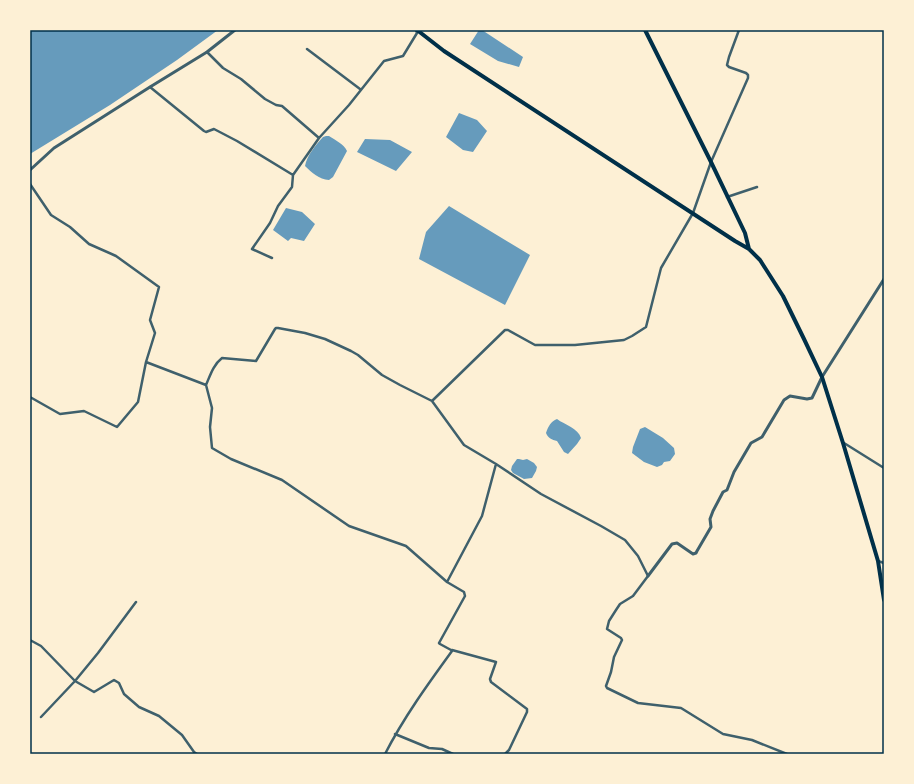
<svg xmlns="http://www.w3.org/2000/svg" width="914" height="784" viewBox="0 0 914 784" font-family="Overpass,sans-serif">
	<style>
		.water { fill: #669bbc }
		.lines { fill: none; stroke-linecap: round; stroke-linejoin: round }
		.minor { stroke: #3f606c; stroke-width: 2.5 }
		.tertiary { stroke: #3f606c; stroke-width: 3 }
		.primary { stroke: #003049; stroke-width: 4 }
		.neatline { fill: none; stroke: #003049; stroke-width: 1.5 }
	</style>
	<rect width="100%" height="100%" fill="#fdf0d5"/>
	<path class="water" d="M 30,30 L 218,30 L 177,60 L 110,105 L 30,154 Z
		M 479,30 L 482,30 L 523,57 L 519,67 L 498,61 L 470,44 Z
		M 459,113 L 477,120 L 487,131 L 473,152 L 463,150 L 446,137 Z
		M 326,136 L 329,136 C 335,140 344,144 347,151 L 333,177 L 329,180 C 319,179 312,173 305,166 C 307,155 316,145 323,137 Z
		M 365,139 L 390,140 L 412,152 L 396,171 L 357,152 Z
		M 449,206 L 530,255 L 505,305 L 419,259 L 426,232 Z
		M 286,208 L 302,212 L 315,224 L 304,241 L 291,238 L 288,241 L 273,230 Z
		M 557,419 C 565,425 578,428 581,438 L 577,444 L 568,454 L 564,452 L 557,441 C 552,440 548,438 546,433 C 548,427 551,421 557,419 Z
		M 645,427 L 663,438 L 674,448 L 675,454 L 670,461 L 664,462 L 662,465 L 657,467 L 644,462 L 632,453 L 633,447 L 640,429 Z
		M 517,459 L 519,459 L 523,460 L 527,459 L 534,463 L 537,467 L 536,471 L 532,478 L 524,479 L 513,473 L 511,470 L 512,466 Z"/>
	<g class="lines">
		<path class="minor" d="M 307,49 L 360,89
			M 207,52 L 223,68 L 241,79 L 265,99 L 276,105 L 282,106 L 319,138 L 349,105 L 384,61 L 403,56 L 417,33 L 416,30
			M 150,87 L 204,131 L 206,132 L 214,129 L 237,141 L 293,175
			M 30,184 L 51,215 L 70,227 L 89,244 L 116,256 L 159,287 L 150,320 L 155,333 L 146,362
			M 727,197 L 757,187
			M 272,258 L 252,249 L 270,223 L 278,206 L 292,187 L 293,175 L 319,138
			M 206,385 L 212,408 L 210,427 L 212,448 L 231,459 L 282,480 L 349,526 L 406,546 L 447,582
			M 30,397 L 60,414 L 84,411 L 117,427 L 138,402 L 146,362 L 206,385 C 210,376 213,365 222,358 L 256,361 L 275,329 L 276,328 L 278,328 L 305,333 L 325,339 L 351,351 L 358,355 L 382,375 L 400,385 L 432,401 L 505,330 L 508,330 L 535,345 L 575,345 L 624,340 L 632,336 L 646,327 L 661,268 L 693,213 L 711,162 L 748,78 L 748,75 L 746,73 L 729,67 L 727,65 L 729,57 L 739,30
			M 432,401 L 464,445 L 496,464 L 541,494 L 601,526 L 625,540 L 638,556 L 648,576 L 633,596 L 620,604 L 616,610 L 609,621 L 607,629 L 621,638 L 622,640 L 614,657 L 611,672 L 606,686 L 607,688 L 638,703 L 681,708 L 723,734 L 752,740 L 787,754
			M 844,443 L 884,468
			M 878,561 L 884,563
			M 30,640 L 41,646 L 75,681 L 94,692 L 114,680 L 119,683 L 124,694 L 139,707 L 159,716 L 182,735 L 194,752 L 197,754
			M 452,650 L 496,662 L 490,679 L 491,682 L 527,709 L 527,712 L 509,750 L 505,754
			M 41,717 L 75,681 L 98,653 L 136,602
			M 395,734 L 429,748 L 442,749 L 453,754
			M 385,754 C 404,717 428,684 452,651 L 451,650 L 440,644 L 439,643 L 465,596 L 464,592 L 447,582 L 482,516 L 496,464"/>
		<path class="tertiary" d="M 30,170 L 54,148 L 150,87 L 207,52 L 235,30
			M 648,576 L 672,544 L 677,543 L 693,554 L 696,553 L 697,551 L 711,527 L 710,519 L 713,511 L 723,492 L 727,490 L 734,472 L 751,443 L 762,437 L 784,400 L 790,396 L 807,399 L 812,398 L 822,377 L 884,279"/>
		<path class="primary" d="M 417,30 L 444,51 L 735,241 L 749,249 L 760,260 L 783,296 L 804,339 L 822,377 L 843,443 L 878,561 L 884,600
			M 645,30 L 711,162 L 745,233 L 749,249"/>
	</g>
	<rect width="914" height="784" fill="none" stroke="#fdf0d5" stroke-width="62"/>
	<rect x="31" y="31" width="852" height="722" class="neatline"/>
</svg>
